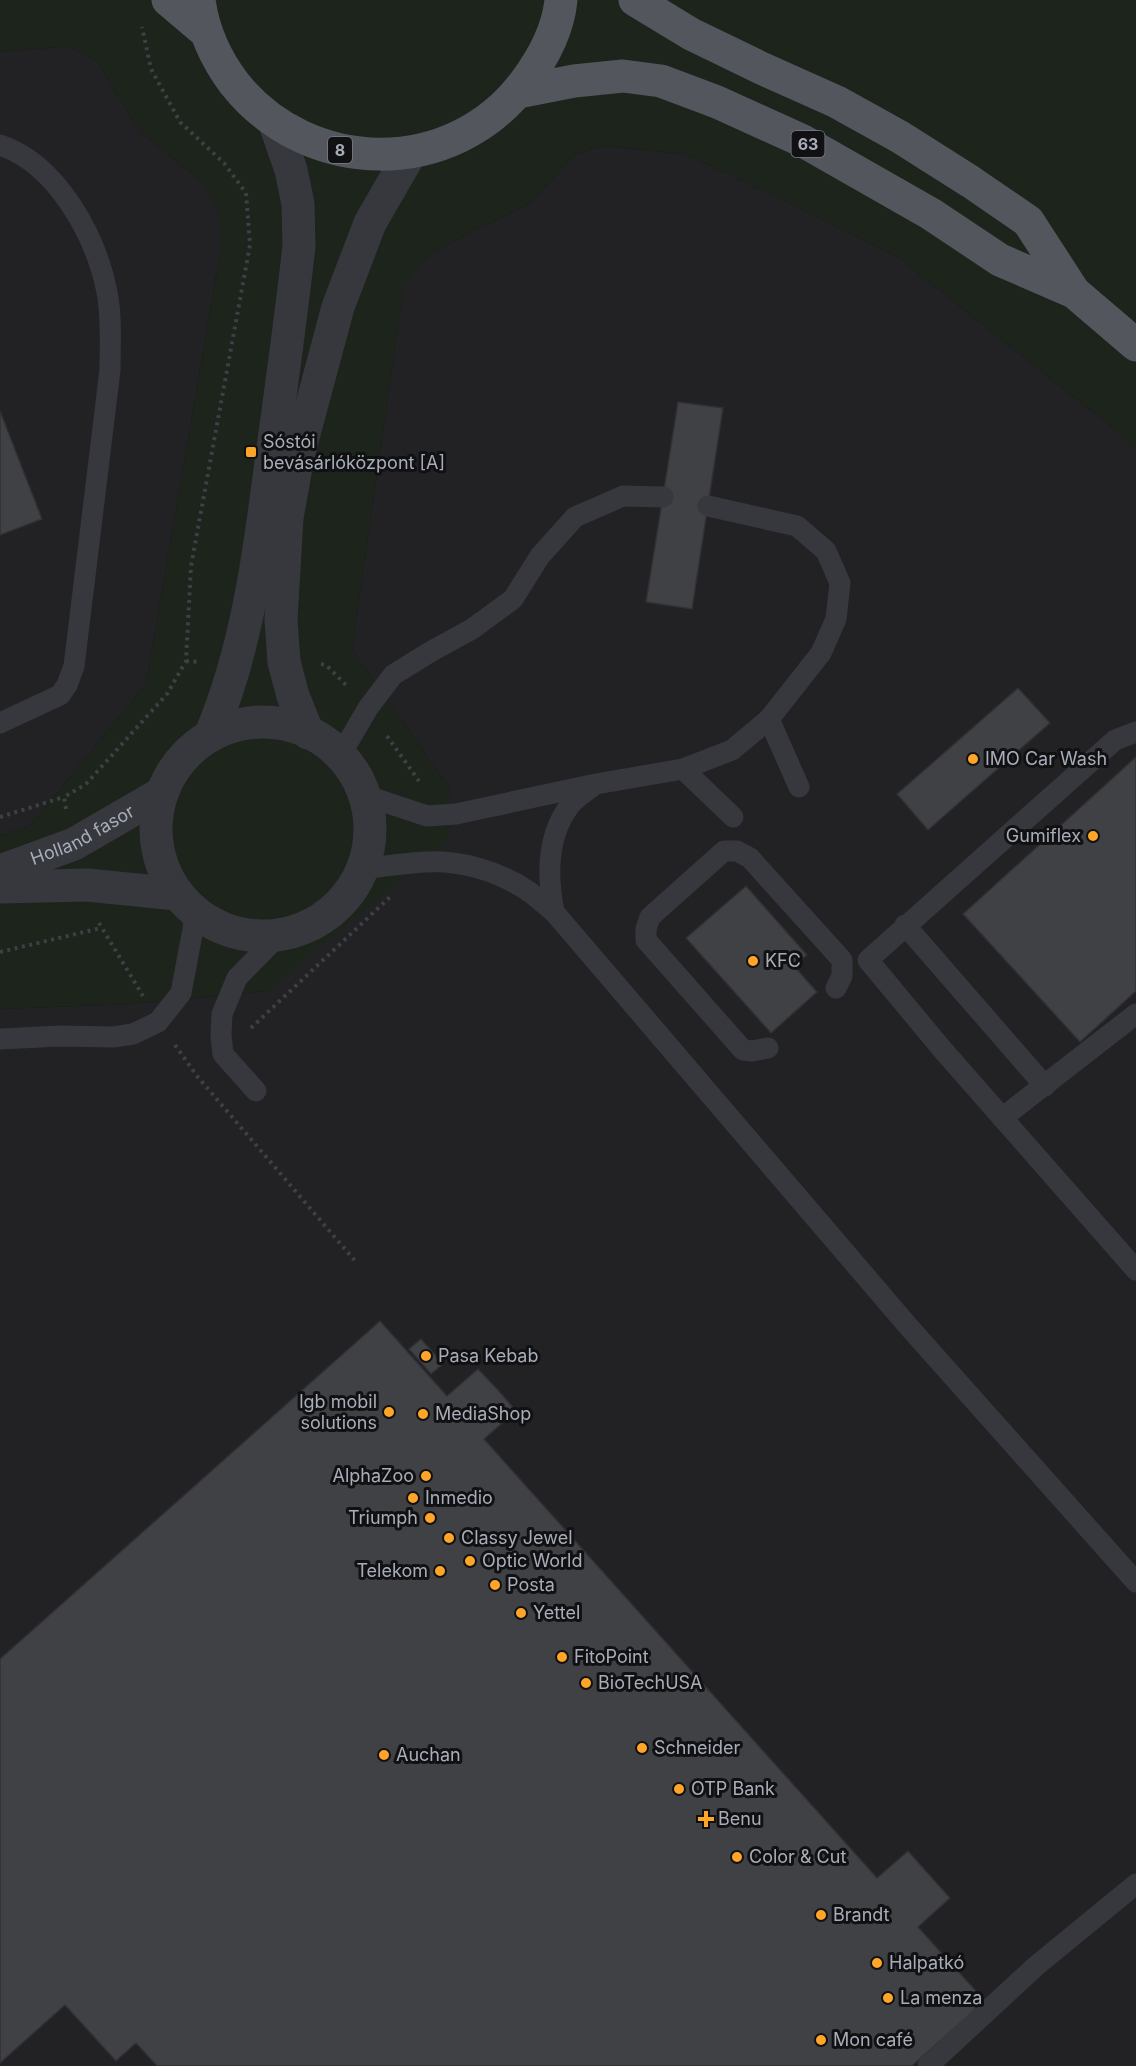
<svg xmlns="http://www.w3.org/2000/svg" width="1136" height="2066" viewBox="0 0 1136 2066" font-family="Inter,sans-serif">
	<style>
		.built { fill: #222225 }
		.green { fill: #1c241c }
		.building { fill: #404145; stroke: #303035; stroke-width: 1.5 }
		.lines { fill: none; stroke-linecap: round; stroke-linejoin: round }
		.path { stroke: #3d4045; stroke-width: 4; stroke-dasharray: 3 4.5; stroke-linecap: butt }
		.service { stroke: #37383e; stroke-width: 21 }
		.minor { stroke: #37383e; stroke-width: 33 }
		.primary { stroke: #53565d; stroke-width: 33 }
		.poi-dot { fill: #ffa528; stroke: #111113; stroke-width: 2 }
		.labels { text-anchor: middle; stroke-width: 6; stroke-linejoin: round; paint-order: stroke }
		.shield { fill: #111113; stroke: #7a7f87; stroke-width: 1.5 }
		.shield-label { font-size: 16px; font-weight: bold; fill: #a7aeb9 }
		.poi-label { font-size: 18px; fill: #a7aeb9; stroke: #111113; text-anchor: start }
		.street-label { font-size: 18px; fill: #a7aeb9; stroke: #111113 }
	</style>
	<rect width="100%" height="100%" fill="#161618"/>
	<path class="built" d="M 68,46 L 98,63 L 140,132 L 204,183 L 219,213 L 219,259 L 146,684 L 31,825 L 0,836 L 0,52 Z
		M 602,146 L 687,154 L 898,257 L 1113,428 L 1136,451 L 1136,2066 L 0,2066 L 0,1009 L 131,1004 L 268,991 L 450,789 L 352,650 L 404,284 L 428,256 L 474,230 L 529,204 L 574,155 Z"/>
	<path class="green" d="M 0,0 L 1136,0 L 1136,451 L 1113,428 L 898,257 L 687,154 L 602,146 L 574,155 L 529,204 L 474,230 L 428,256 L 404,285 L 352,650 L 450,789 L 448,841 L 268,991 L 131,1004 L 0,1009 L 0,836 L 31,825 L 146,684 L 219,259 L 219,213 L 204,183 L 140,132 L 98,63 L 68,46 L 0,52 Z"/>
	<path class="building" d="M 678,402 L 723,408 L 692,609 L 646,602 Z
		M 0,411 L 42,519 L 0,535 Z
		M 1018,688 L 1050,723 L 928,830 L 897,794 Z
		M 1136,757 L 1136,991 L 1080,1042 L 963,914 Z
		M 746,886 L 807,955 L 794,966 L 817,992 L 771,1033 L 686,938 Z
		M 380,1321 L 447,1396 L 478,1369 L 498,1390 L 516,1411 L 484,1439 L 877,1878 L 908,1851 L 950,1898 L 918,1927 L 985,2001 L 912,2066 L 157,2066 L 136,2043 L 116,2061 L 65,2005 L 0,2063 L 0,1659 Z
		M 421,1339 L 443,1364 L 431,1374 L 409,1349 Z"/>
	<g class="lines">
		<path class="path" d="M 186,661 L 200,662
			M 321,664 L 326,665 L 347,686
			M 387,736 L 419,781
			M 66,809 L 64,797 L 86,784 L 167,694 L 186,661 L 191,566 L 250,245 L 246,193 L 224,163 L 180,122 L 151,69 L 142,27
			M 0,817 L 64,797
			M 99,923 L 143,996
			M 0,952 L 101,928
			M 251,1028 L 390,897
			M 175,1045 L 197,1076 L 356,1262"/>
		<path class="service" d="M 0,145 C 57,164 96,236 107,292 C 112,317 110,344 110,370 L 74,666 L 67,685 L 60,695 L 0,723
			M 769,719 L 799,787
			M 1136,732 L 1115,740 L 868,960 L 942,1049 L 1136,1270
			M 340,756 L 368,708 L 393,675 L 430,652 L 472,629 L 513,599 L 540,556 L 575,517 L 623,496 L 663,497
			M 683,769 L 733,817
			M 364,795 L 427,816 L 456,814 L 596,784 L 683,769 L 732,750 L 769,719 L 821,653 L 836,619 L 840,583 L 826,551 L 797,526 L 708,506
			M 363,869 C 384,866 406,863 427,862 C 460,860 497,871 525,889 C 535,895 544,904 554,912 L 908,1326 L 1136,1582
			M 554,912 C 547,876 546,835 571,804 C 576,798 585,792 592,787
			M 905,925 L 1045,1086
			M 0,1039 L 60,1036 L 113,1037 L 133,1034 L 158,1022 L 181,993 L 196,913
			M 768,1048 L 752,1051 L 743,1050 L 646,940 L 646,929 L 650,917 L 724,851 L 737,851 L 750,858 L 842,960 L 842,976 L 836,988
			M 256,1091 L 223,1054 L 221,1036 L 222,1014 L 237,978 L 278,936
			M 1002,1118 L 1136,1014
			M 928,2066 L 1036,1966 L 1136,1884"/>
		<g class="minor">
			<circle cx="263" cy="829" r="107"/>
			<path d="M 308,733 L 293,696 L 284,662 L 281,619 L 287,518 L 298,456 L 338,307 L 370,223 L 411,152"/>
			<path d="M 210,736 C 247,649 259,556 271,462 C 281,390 291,318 299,246 L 298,204 L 291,170 L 274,121"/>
			<path id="s1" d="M 0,871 L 74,844 L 162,793"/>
			<path d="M 0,887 L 87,885 L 177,894"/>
		</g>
		<path class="primary" d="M 168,0 L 207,33
			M 199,0 C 203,30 216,59 234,83 C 308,177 453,179 525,82 C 543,58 558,30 561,0
			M 635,0 L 691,34 L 761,68 L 837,102 L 900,137 L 971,182 L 1028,221 L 1074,292 L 1136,345
			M 518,92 L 574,81 L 623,76 L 661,81 L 717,102 L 803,141 L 931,214 L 1000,260 L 1074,292"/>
	</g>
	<g class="poi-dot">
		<rect x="245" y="446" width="12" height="12" rx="3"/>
		<circle cx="973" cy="759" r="6"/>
		<circle cx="1093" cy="836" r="6"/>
		<circle cx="753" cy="961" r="6"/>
		<circle cx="426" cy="1356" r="6"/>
		<circle cx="389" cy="1412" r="6"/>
		<circle cx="423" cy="1414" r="6"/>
		<circle cx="426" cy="1476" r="6"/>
		<circle cx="413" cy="1498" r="6"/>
		<circle cx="430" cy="1518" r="6"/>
		<circle cx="449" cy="1538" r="6"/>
		<circle cx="470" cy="1561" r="6"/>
		<circle cx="440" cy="1571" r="6"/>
		<circle cx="495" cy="1585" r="6"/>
		<circle cx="521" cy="1613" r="6"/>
		<circle cx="562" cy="1657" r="6"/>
		<circle cx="586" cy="1683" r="6"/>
		<circle cx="642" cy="1748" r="6"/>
		<circle cx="384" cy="1755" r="6"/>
		<circle cx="679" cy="1789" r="6"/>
		<path d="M703 1810h6v6h6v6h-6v6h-6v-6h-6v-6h6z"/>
		<circle cx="737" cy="1857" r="6"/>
		<circle cx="821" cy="1915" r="6"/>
		<circle cx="877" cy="1963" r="6"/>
		<circle cx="888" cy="1998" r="6"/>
		<circle cx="821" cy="2040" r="6"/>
	</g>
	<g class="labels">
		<g class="shield">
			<rect x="791.5" y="131" width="33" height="26" rx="4.5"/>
			<rect x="328" y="137" width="24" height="26" rx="4.5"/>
		</g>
		<g class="shield-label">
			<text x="808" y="150">63</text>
			<text x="340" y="156">8</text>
		</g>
		<g class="poi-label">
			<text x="263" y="448">Sóstói<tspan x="263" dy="21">bevásárlóközpont [A]</tspan></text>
			<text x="985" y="765">IMO Car Wash</text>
			<text x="1081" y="842" text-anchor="end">Gumiflex</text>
			<text x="765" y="967">KFC</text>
			<text x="438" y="1362">Pasa Kebab</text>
			<text x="377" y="1408" text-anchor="end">lgb mobil<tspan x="377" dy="21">solutions</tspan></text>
			<text x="435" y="1420">MediaShop</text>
			<text x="414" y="1482" text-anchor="end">AlphaZoo</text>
			<text x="425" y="1504">Inmedio</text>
			<text x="418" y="1524" text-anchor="end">Triumph</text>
			<text x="461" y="1544">Classy Jewel</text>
			<text x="482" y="1567">Optic World</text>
			<text x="428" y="1577" text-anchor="end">Telekom</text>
			<text x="507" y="1591">Posta</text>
			<text x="533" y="1619">Yettel</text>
			<text x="574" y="1663">FitoPoint</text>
			<text x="598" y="1689">BioTechUSA</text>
			<text x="654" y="1754">Schneider</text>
			<text x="396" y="1761">Auchan</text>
			<text x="691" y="1795">OTP Bank</text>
			<text x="718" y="1825">Benu</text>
			<text x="749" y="1863">Color &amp; Cut</text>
			<text x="833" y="1921">Brandt</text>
			<text x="889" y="1969">Halpatkó</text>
			<text x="900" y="2004">La menza</text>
			<text x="833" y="2046">Mon café</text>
		</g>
		<g class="street-label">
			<text dy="6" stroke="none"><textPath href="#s1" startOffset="90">Holland fasor</textPath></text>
		</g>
	</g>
</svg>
